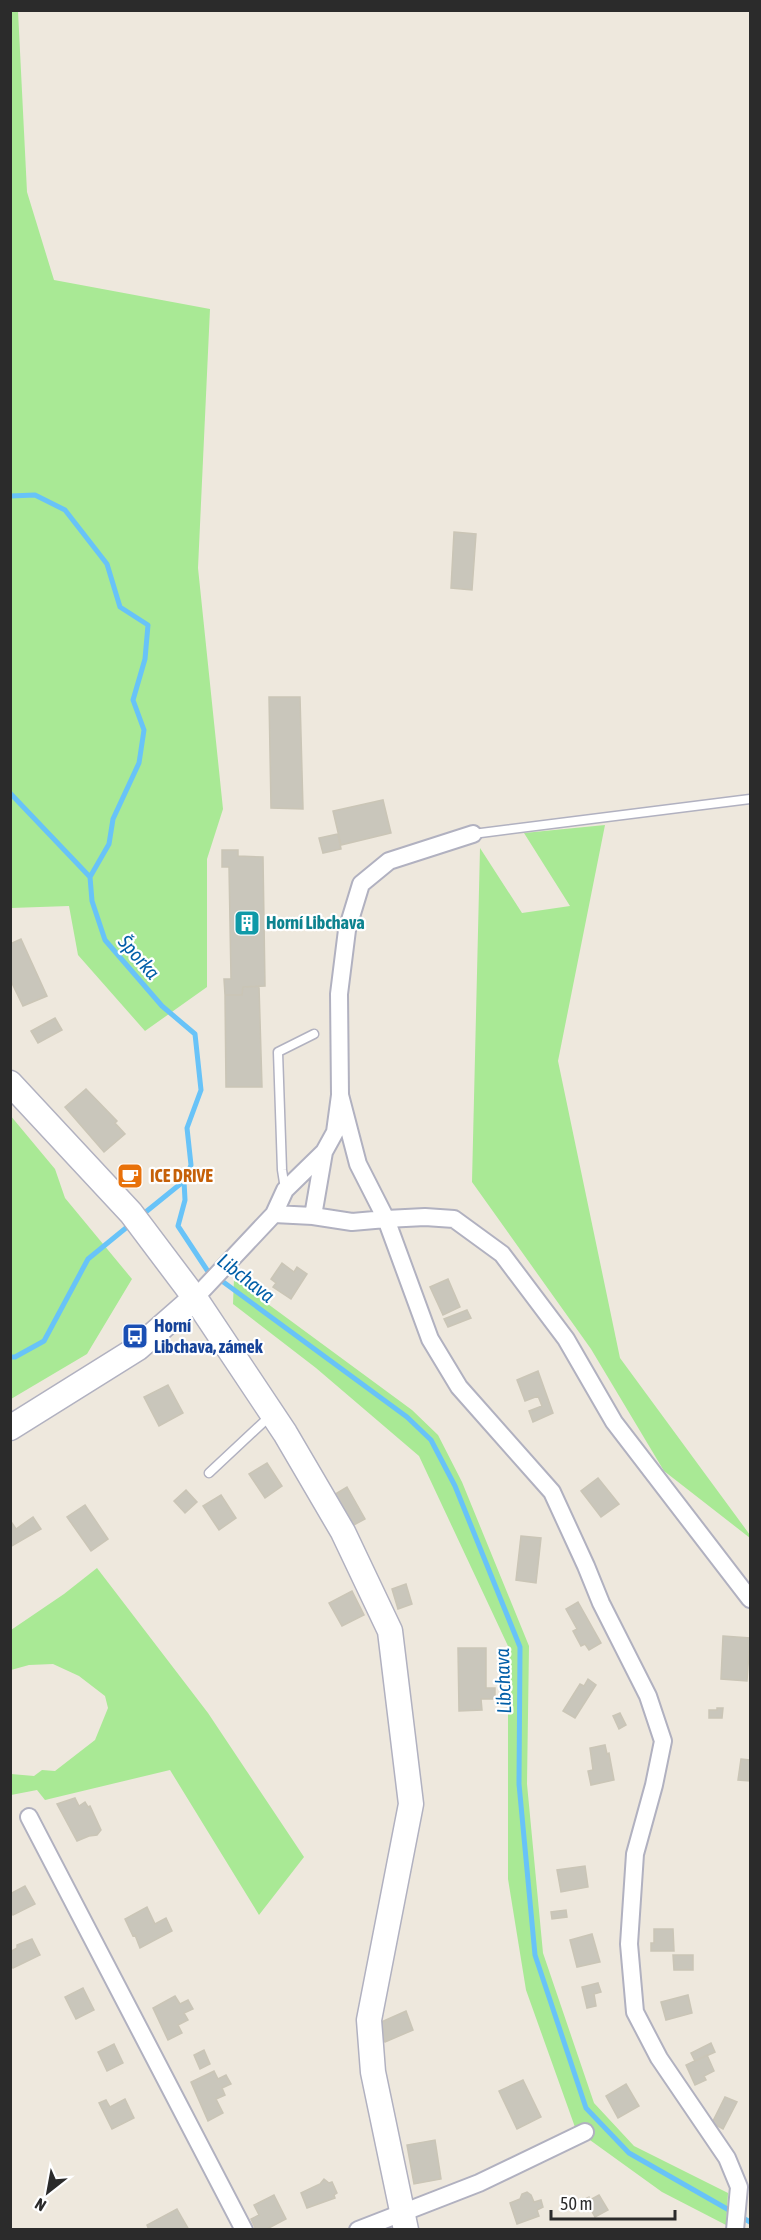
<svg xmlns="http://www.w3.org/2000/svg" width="761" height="2240" viewBox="0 0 761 2240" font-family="'Asap Condensed',sans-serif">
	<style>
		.green { fill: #a9e995 }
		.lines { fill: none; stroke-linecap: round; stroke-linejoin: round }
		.stream { stroke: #68c3f8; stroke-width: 5 }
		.building { fill: #c9c6bb; stroke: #cac5b6; stroke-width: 1.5 }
		.lane-casing { stroke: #b1b1c0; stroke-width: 11 }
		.street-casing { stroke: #b1b1c0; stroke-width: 20 }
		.secondary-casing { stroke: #b1b1c0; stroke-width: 27 }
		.lane { stroke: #fff; stroke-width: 8 }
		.street { stroke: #fff; stroke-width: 16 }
		.secondary { stroke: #fff; stroke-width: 24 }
		.labels { text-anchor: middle; stroke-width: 4.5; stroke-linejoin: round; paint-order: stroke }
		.culture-label { font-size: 18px; font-weight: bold; fill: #0d838f; stroke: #fff; text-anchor: start }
		.food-label { font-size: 18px; font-weight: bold; fill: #c56008; stroke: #fff; text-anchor: start }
		.transit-label { font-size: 18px; font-weight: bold; fill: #164399; stroke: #fff; text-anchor: start }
		.water-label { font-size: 20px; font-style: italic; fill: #025fa8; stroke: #fff }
	</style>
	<rect width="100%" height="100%" fill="#eee8dd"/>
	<path class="green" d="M 10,11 L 18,11 L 27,192 L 54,280 L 210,309 L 198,568 L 223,809 L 207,859 L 207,987 L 145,1031 L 78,955 L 69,906 L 11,908 Z
		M 605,825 L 558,1061 L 620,1358 L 750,1535 L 750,1538 L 664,1471 L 591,1349 L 472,1182 L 480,848 L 522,913 L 570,906 L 524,833 Z
		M 10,1115 L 55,1169 L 65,1198 L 132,1279 L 87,1354 L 11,1399 Z
		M 234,1279 L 412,1410 L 438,1435 L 462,1482 L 529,1646 L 527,1784 L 543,1953 L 594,2103 L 634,2146 L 728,2193 L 726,2225 L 662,2192 L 576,2130 L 526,1990 L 508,1879 L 508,1646 L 419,1456 L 316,1368 L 233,1304 Z
		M 97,1568 L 208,1713 L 304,1857 L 259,1915 L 170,1770 L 45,1800 L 37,1790 L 11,1795 L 11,1774 L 34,1776 L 42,1770 L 55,1771 L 95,1740 L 108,1708 L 105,1696 L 79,1676 L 53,1664 L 29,1665 L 11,1670 L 11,1630 L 64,1594 Z"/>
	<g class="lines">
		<path class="stream" d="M 10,496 L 35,495 L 65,510 L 107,564 L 120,607 L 148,625 L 145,659 L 133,700 L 144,730 L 139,763 L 113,819 L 109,844 L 90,877 L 92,901 L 105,940 L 162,1006 L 195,1034 L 201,1090 L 187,1128 L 191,1165 L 184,1181 L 142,1215
			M 10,793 L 90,877
			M 184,1181 L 185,1200 L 178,1226 L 207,1270 L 407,1417 L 431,1440 L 455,1486 L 520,1647 L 519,1784 L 535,1955 L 586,2108 L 629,2153 L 750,2222
			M 10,1357 L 15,1357 L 44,1341 L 88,1259 L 132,1223"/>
	</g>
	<path class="building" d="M 454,532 L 476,534 L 472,590 L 451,588 Z
		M 269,697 L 300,697 L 303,809 L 271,808 Z
		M 383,800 L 391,833 L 341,845 L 333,811 Z
		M 338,834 L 341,849 L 323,853 L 319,838 Z
		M 222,850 L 238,850 L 238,856 L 263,857 L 265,986 L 243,987 L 242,995 L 225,995 L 224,979 L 231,979 L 229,867 L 222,867 Z
		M 21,939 L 47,996 L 23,1006 L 10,979 L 10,944 Z
		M 259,986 L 262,1087 L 226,1087 L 225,995 L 242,995 L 243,987 Z
		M 55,1018 L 62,1030 L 38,1043 L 31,1031 Z
		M 86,1089 L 117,1121 L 115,1123 L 125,1134 L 104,1152 L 65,1107 Z
		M 282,1263 L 294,1272 L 297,1267 L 307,1274 L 291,1299 L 273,1287 L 276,1283 L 271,1279 Z
		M 448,1279 L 460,1307 L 443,1315 L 430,1287 Z
		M 467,1310 L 471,1318 L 448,1327 L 444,1319 Z
		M 538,1371 L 553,1413 L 533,1422 L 529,1411 L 542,1406 L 538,1396 L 525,1401 L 517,1380 Z
		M 168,1385 L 183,1413 L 159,1426 L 144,1397 Z
		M 267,1463 L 282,1486 L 265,1498 L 249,1474 Z
		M 598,1478 L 619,1504 L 601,1517 L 581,1491 Z
		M 347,1487 L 365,1519 L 350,1527 L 332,1496 Z
		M 186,1490 L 197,1502 L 185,1513 L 174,1501 Z
		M 221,1495 L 236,1518 L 219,1530 L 203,1506 Z
		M 85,1505 L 108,1539 L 91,1551 L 67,1517 Z
		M 33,1517 L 41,1529 L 10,1547 L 10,1520 L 16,1529 Z
		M 521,1536 L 541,1538 L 536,1583 L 516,1580 Z
		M 406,1584 L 412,1604 L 398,1609 L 392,1589 Z
		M 352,1591 L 364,1615 L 342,1626 L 329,1603 Z
		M 578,1602 L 601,1643 L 589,1650 L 585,1644 L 581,1646 L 573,1631 L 577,1629 L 566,1609 Z
		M 723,1636 L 750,1638 L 747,1681 L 721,1679 Z
		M 458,1648 L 486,1648 L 486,1688 L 495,1688 L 495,1699 L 481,1699 L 482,1710 L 459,1711 Z
		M 588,1679 L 596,1685 L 575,1718 L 563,1711 L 580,1684 L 584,1686 Z
		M 717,1708 L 723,1708 L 722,1718 L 709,1718 L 709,1710 L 717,1710 Z
		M 620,1713 L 626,1725 L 619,1729 L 613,1716 Z
		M 605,1745 L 607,1754 L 609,1753 L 614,1780 L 591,1785 L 588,1771 L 593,1770 L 590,1748 Z
		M 741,1759 L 750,1760 L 750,1781 L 738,1780 Z
		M 75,1798 L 79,1806 L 85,1802 L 88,1807 L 90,1806 L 101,1830 L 97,1835 L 89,1836 L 77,1841 L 57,1804 Z
		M 585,1866 L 588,1887 L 561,1892 L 557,1870 Z
		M 25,1886 L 35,1904 L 13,1915 L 10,1909 L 10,1894 Z
		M 147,1907 L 155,1924 L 166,1918 L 172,1931 L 140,1948 L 135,1935 L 133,1936 L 125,1919 Z
		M 566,1910 L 567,1917 L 552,1919 L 551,1912 Z
		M 654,1929 L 673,1929 L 674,1951 L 651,1951 L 651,1943 L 654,1943 Z
		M 592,1934 L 600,1962 L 577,1967 L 570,1940 Z
		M 32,1939 L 40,1955 L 13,1968 L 10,1964 L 10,1952 L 17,1948 L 17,1945 Z
		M 673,1955 L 693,1955 L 693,1970 L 674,1970 Z
		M 598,1983 L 601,1992 L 594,1994 L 596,2006 L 587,2008 L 582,1987 Z
		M 83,1988 L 94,2010 L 76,2019 L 65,1997 Z
		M 688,1995 L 692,2013 L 666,2020 L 661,2002 Z
		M 175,1996 L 180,2004 L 188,2000 L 193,2009 L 184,2013 L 188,2020 L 178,2025 L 182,2033 L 168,2040 L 153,2008 Z
		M 406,2011 L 413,2030 L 385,2042 L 377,2024 Z
		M 711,2043 L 715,2052 L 695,2061 L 691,2053 Z
		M 114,2044 L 123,2063 L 107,2071 L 98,2052 Z
		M 204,2050 L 210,2064 L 200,2069 L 194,2055 Z
		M 707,2055 L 714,2071 L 704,2076 L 706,2080 L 695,2085 L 686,2065 Z
		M 214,2071 L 218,2079 L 226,2075 L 231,2084 L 222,2088 L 225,2095 L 216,2099 L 223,2113 L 208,2121 L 191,2082 Z
		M 523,2080 L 541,2117 L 517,2129 L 499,2091 Z
		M 626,2084 L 639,2106 L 618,2118 L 606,2096 Z
		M 725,2097 L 737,2102 L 723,2129 L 712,2123 Z
		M 125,2099 L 134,2118 L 112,2129 L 99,2103 L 106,2100 L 110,2107 Z
		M 435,2140 L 441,2179 L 414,2184 L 407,2145 Z
		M 324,2179 L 329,2183 L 332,2182 L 337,2193 L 334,2195 L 335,2198 L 307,2208 L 301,2193 L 320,2184 Z
		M 527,2192 L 531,2195 L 534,2202 L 541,2200 L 543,2207 L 537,2210 L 539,2216 L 517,2224 L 510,2203 L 520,2199 L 522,2194 Z
		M 274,2195 L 286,2219 L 265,2230 L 256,2230 L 251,2219 L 259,2215 L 254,2205 Z
		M 599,2195 L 608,2210 L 595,2217 L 585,2199 L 589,2197 L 590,2200 Z
		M 177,2209 L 189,2230 L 149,2230 L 147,2225 Z"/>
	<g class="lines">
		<g class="lane-casing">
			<path id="lane" d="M 473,834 L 750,799
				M 285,1189 L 282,1170 L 278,1052 L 314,1034
				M 209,1473 L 270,1416"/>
		</g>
		<g class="street-casing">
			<path id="street" d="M 340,1095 L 358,1164 L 386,1219 L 425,1217 L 454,1219 L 502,1254 L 566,1339 L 614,1422 L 750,1599
				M 274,1214 L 285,1190 L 324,1152
				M 313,1216 L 324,1152 L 335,1132 L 340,1095 L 339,994 L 347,930 L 361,884 L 389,861 L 473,834
				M 195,1298 L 274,1214 L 313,1216 L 352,1222 L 386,1219 L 430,1339 L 459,1387 L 552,1492 L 586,1566 L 601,1603 L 648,1696 L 663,1741 L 654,1785 L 635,1854 L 629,1944 L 635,2012 L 659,2058 L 727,2158 L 739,2187 L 735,2230
				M 29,1817 L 244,2230
				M 358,2230 L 479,2183 L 585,2132"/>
		</g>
		<g class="secondary-casing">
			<path id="secondary" d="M 10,1083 L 131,1213 L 195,1298 L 285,1433 L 343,1532 L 390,1631 L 411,1804 L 369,2020 L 373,2072 L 406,2230
				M 10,1428 L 138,1348 L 195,1298"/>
		</g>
		<use href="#lane" class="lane"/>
		<use href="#street" class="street"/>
		<use href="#secondary" class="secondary"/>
	</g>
	<defs>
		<g id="building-square" transform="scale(1.35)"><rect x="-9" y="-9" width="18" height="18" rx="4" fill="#0f9aa8" stroke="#fff"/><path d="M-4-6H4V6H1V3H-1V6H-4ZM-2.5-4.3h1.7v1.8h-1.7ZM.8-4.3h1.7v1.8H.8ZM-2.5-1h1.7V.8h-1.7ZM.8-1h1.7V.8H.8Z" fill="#fff"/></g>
		<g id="cafe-square" transform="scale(1.35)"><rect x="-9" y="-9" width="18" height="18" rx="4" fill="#e8710a" stroke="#fff"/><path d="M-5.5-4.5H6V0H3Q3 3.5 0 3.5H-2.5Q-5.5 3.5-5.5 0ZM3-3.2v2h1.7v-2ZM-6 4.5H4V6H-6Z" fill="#fff"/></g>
		<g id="bus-square" transform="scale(1.35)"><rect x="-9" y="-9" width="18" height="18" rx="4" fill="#1a4fb4" stroke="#fff"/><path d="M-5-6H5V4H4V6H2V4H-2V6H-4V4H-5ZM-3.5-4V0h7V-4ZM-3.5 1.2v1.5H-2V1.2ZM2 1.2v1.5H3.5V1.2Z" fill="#fff"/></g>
	</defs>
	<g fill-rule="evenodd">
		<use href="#building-square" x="247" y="923"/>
		<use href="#cafe-square" x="130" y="1176"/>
		<use href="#bus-square" x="135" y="1336"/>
	</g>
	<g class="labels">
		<g class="culture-label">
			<text x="266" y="929">Horní Libchava</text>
		</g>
		<g class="food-label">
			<text x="150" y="1182">ICE DRIVE</text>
		</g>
		<g class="transit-label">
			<text x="154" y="1332">Horní<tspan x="154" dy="21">Libchava, zámek</tspan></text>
		</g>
		<g class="water-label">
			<text transform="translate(139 957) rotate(49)" y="7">Šporka</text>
			<text transform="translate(246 1278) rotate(38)" y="7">Libchava</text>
			<text transform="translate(503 1681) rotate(-92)" y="7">Libchava</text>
		</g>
	</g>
	<rect width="761" height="2240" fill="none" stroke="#2b2b2b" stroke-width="24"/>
	<g transform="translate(48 2192) rotate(211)" stroke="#ffffff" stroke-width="4.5" paint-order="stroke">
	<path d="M0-4.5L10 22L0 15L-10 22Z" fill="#2b2b2b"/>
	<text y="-9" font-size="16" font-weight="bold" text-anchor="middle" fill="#2b2b2b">N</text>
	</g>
	<path d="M551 2210v9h124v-9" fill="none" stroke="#2b2b2b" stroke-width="3"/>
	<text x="560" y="2210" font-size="18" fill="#2b2b2b" stroke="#ffffff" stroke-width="4.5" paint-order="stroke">50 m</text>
</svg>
